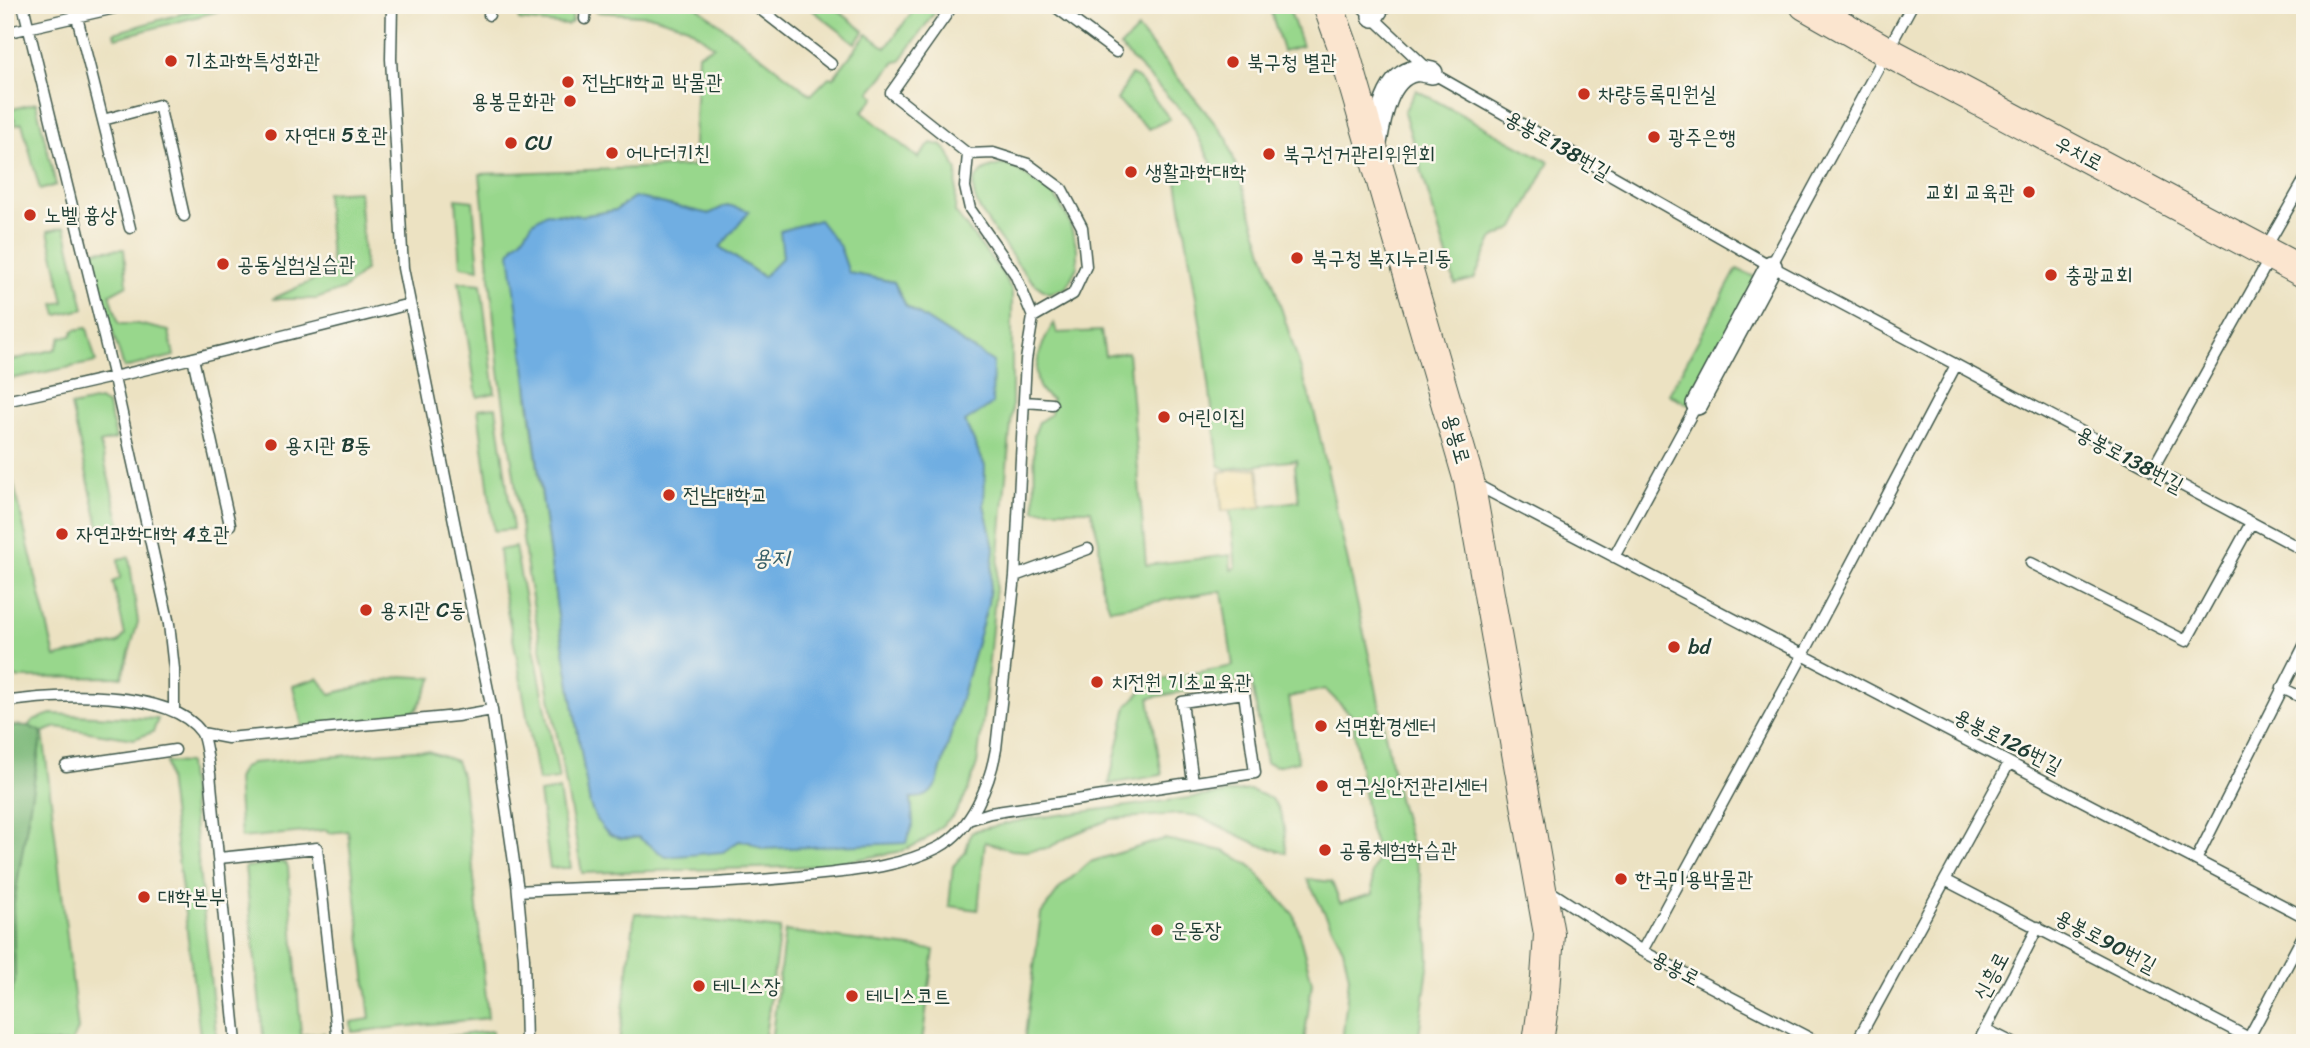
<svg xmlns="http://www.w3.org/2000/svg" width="2310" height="1048" viewBox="0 0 2310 1048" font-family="Sriracha,'Poor Story',sans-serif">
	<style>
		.green { fill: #98d78c; stroke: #5c8a60; stroke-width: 2; fill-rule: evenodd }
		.forest { fill: #7ab878; stroke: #4c7a56; stroke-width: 2 }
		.sand { fill: #eeda9e; stroke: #868c69; stroke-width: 2 }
		.water { fill: #6faee2; stroke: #47768b; stroke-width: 2 }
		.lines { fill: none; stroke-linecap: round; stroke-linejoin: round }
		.lane-casing { stroke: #3e5649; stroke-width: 13 }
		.street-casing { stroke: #3e5649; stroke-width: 24 }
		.secondary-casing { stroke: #3e5649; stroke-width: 32 }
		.lane { stroke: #fff; stroke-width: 10 }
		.street { stroke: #fff; stroke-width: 21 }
		.secondary { stroke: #fbe5cf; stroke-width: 30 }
		.poi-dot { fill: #c8321e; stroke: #fbf7ec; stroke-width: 2.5 }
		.labels { text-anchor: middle; stroke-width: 5; stroke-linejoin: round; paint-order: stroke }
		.poi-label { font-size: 21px; fill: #1f3d34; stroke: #fbf7ec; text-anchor: start }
		.street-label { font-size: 21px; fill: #1f3d34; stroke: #fbf7ec }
		.water-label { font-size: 23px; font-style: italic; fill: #375f68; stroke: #fbf7ec }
	</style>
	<rect width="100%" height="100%" fill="#fbf7ec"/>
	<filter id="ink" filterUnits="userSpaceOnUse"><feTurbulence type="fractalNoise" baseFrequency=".0143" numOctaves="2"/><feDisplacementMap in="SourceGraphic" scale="14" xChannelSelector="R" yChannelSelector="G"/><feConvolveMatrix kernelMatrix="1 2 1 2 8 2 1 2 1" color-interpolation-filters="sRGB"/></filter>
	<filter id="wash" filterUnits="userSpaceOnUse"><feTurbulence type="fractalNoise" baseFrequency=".00686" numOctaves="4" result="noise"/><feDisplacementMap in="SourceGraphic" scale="28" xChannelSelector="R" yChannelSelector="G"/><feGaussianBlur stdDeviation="1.57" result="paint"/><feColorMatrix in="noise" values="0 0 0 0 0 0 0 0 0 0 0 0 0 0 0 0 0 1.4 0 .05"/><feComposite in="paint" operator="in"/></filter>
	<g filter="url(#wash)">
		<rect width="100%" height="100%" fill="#ece2c2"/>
		<path class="green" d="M 212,5 L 241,5 L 116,38 L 114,33 Z
			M 520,5 L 573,5 L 572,22 L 567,25 L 519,20 Z
			M 596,5 L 695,5 L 811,95 L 829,77 L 833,78 L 867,34 L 886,48 L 917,5 L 940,5 L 900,61 L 895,62 L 870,92 L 875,97 L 862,112 L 918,158 L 931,143 L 941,145 L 949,153 L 957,171 L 955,212 L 1002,273 L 1012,291 L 1012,413 L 985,703 L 977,764 L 967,793 L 954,815 L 924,841 L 902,851 L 823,866 L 582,873 L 529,581 L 499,371 L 480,174 L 693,166 L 698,54 L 714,46 L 688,27 L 653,16 L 596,12 ZM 634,197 L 709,214 L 727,205 L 749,211 L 720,247 L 764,277 L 783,257 L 840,247 L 849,273 L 894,282 L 906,306 L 993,362 L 965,422 L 985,466 L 984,505 L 994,548 L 988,603 L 937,783 L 911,798 L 913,823 L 763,849 L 749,842 L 739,841 L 723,852 L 638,837 C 611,844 599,827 590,805 L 557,609 L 528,396 L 514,245 L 522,238 L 533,222 L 559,213 L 581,216 L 616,210 Z
			M 806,5 L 831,5 L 864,31 L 855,43 Z
			M 1269,5 L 1288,5 L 1302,46 L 1283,51 Z
			M 1138,29 L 1227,138 L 1314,411 L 1374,678 L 1398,798 L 1420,875 L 1427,919 L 1429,960 L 1418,1043 L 1342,1043 L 1349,977 L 1343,948 L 1307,879 L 1332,882 L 1340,903 L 1373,894 L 1372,873 L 1379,854 L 1370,831 L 1352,716 L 1325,689 L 1289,697 L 1298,761 L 1276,766 L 1266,763 L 1251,679 L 1149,698 L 1162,775 L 1109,784 L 1127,706 L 1151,681 L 1233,666 L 1222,591 L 1110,609 L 1101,585 L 1099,541 L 1091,510 L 1035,510 L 1034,435 L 1039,422 L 1051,414 L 1052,399 C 1023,386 1041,343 1054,323 L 1057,333 L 1101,331 L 1105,356 L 1128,352 L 1146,565 L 1230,555 L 1231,570 L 1236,567 L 1230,510 L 1299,501 L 1295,466 L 1297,460 L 1226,469 L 1219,465 L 1205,352 L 1177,181 L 1212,164 L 1188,117 L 1120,47 Z
			M 1131,75 L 1138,78 L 1170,119 L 1149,129 L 1117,100 Z
			M 1416,90 L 1549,162 L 1514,228 L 1492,239 L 1474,279 L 1455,284 L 1404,112 Z
			M 36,103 L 56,185 L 40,190 L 22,123 L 16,125 L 14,118 L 5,120 L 5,111 Z
			M 1000,165 L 1011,165 L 1055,196 L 1068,218 L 1077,248 L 1077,267 L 1066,288 L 1049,293 C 1028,283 1018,263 1004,245 C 987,220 947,176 1000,165 Z
			M 359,191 L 365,270 L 344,289 L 316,299 L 272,299 L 332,272 L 326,193 Z
			M 456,199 L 473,201 L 479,269 L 461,266 Z
			M 65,227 L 84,309 L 57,315 L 54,304 L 64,302 L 48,231 Z
			M 124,249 L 127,285 L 110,294 L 119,324 L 138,324 L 169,331 L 174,356 L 124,368 L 87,251 Z
			M 1737,269 L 1757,278 L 1689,405 L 1669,394 Z
			M 459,282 L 481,284 L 495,393 L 477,397 Z
			M 87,328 L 96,362 L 5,380 L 5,362 L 56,349 L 61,337 L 71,336 L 74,330 Z
			M 99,400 L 108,405 L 116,439 L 100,443 L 121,528 L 100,531 L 71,406 Z
			M 496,407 L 513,529 L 494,531 L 478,409 Z
			M 5,448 L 55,657 L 118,643 L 125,635 L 113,582 L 120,578 L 118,559 L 129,557 L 138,622 L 122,677 L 19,678 L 12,675 L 5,643 Z
			M 515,547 L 559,779 L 538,781 L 517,658 L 503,590 L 499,550 Z
			M 402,676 L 433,678 L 417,709 L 407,715 L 303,730 L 293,686 L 318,678 L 330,694 Z
			M 51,714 L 158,719 L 153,732 L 134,739 L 57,727 L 43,732 L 78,1030 L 71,1043 L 7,1043 L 5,1012 L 15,981 L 13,909 L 42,732 L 28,726 L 33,720 Z
			M 415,750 L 428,751 L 456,761 L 462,777 L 470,838 L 488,1018 L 352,1032 L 351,1022 L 370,1019 L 348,831 L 328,833 L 327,830 L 241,838 L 237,779 L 242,769 L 251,763 Z
			M 166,762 L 188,763 L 217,1043 L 201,1043 Z
			M 559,790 L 571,868 L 550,868 L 539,793 Z
			M 1250,790 C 1256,793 1265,795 1271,799 C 1285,811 1285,836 1286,853 L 1257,844 L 1198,816 L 1180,814 L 1111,819 L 1072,835 L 1048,848 L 1025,851 L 1011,850 L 985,842 L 978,910 L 949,906 L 953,866 L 965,853 L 971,833 L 977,830 L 1028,819 Z
			M 1164,839 L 1224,851 L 1250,865 L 1294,915 L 1312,982 L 1304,1043 L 1024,1043 L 1041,914 L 1061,887 L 1090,862 Z
			M 282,862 L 286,863 L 288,867 L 301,1035 L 324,1033 L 325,1040 L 264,1043 L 245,867 Z
			M 635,913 L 780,929 L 764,1043 L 619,1043 Z
			M 785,931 L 934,950 L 922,1043 L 771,1043 Z
			M 492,1031 L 492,1043 L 398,1043 Z"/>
		<path class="forest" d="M 5,725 L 28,726 L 42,732 L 13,908 L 15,981 L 5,1012 Z"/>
		<path class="sand" d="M 1258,468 L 1262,507 L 1222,511 L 1219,472 Z"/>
		<path class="water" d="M 634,197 L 709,214 L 727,205 L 750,211 L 720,247 L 763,277 L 783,257 L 780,231 L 819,220 L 840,247 L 849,273 L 894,282 L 906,306 L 993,362 L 992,404 L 965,422 L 985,466 L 984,505 L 994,548 L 988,603 L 937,783 C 930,796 925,798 911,798 L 913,823 L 906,843 L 763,849 L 749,842 L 739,841 L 723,852 L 666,857 L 638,837 C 611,844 599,829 590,805 L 557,609 L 510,253 L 514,245 L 522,238 L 533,222 L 547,213 L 581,216 L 616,210 Z"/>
	</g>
	<g filter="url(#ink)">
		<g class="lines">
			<g class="lane-casing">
				<path id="lane" d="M 23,5 L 114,378 L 169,624 L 174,669 L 174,709
					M 392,5 L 391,59 L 403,268 L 492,710 L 517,883 L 524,958 L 526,1043
					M 755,5 L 831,64
					M 953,5 L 891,93 L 968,154 L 993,153 L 1028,164 L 1062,189 L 1082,227 L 1086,266 L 1073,294 L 1033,317
					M 1053,5 L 1116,52
					M 1360,5 L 1432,73 L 1771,266 L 2305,551
					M 489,15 L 490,5
					M 77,17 L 130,228
					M 585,19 L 586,5
					M 5,33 L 128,5
					M 103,120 L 159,105 L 184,216
					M 2265,249 L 2305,179
					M 1771,266 L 1912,5
					M 193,358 L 230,525
					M 5,401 C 141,372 275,338 410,304
					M 1025,402 L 1052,404
					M 2152,470 L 2271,256
					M 1475,484 L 2305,917
					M 1614,557 L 1697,404
					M 2031,563 L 2186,641 L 2251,523
					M 1015,576 L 1088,549
					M 2282,688 L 2305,699
					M 5,702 C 53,694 169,688 201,732 C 206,739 208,764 210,774 L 236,1043
					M 202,733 L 228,738 L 457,716 L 492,710
					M 66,766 L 175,750
					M 968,820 L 990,813 L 1255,773 L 1244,693 L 1182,702 L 1193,782
					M 219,858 L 317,848 L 338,1043
					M 2196,860 L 2305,644
					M 1945,880 L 2249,1038
					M 1545,888 L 1642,951 L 1819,1043
					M 518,891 C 614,886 710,886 805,876 C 850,871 899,868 939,847 C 972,829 990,784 996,749 L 1015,576 L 1026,360 L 1033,317 L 1015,274 L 970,209 L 965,187 L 968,154
					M 1642,951 L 1803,655 L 1956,365
					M 1985,1029 L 2013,1043
					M 1856,1043 L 2009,763
					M 1978,1043 L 2038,927
					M 2246,1043 L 2305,932"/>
			</g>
			<g class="street-casing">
				<path id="street" d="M 1373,16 L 1380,5
					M 1375,149 C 1379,126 1385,76 1415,71 C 1419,70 1427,72 1432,73
					M 1697,404 L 1771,266"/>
			</g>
			<g class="secondary-casing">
				<path id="secondary" d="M 1328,5 L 1342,44 L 1469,481 L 1549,934 L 1545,992 L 1538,1043
					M 1805,5 L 1886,51 L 2305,273"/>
			</g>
			<use href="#lane" class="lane"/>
			<use href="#street" class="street"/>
			<use href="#secondary" class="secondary"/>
		</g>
	</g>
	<g class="poi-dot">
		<circle cx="171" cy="61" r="7"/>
		<circle cx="1233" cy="62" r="7"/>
		<circle cx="568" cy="82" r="7"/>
		<circle cx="1584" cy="94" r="7"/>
		<circle cx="570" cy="101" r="7"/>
		<circle cx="271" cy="135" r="7"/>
		<circle cx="1654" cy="137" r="7"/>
		<circle cx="511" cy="143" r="7"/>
		<circle cx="612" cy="153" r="7"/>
		<circle cx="1269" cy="154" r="7"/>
		<circle cx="1131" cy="172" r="7"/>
		<circle cx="2029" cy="192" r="7"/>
		<circle cx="30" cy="215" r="7"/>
		<circle cx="1297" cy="258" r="7"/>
		<circle cx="223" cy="264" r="7"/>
		<circle cx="2051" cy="275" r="7"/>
		<circle cx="1164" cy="417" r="7"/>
		<circle cx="271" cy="445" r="7"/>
		<circle cx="669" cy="495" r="7"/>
		<circle cx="62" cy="534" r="7"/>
		<circle cx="366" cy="610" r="7"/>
		<circle cx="1674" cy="647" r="7"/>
		<circle cx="1097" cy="682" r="7"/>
		<circle cx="1321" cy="726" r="7"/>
		<circle cx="1322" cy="786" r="7"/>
		<circle cx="1325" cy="850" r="7"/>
		<circle cx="1621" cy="879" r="7"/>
		<circle cx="144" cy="897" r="7"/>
		<circle cx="1157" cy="930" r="7"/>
		<circle cx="699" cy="986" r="7"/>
		<circle cx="852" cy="996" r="7"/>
	</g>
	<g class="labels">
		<g class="poi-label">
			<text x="185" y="68">기초과학특성화관</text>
			<text x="1247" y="69">북구청 별관</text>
			<text x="582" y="89">전남대학교 박물관</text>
			<text x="1598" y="101">차량등록민원실</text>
			<text x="556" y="108" text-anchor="end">용봉문화관</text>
			<text x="285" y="142">자연대 5호관</text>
			<text x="1668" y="144">광주은행</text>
			<text x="525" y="150">CU</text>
			<text x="626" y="160">어나더키친</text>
			<text x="1283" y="161">북구선거관리위원회</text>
			<text x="1145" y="179">생활과학대학</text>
			<text x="2015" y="199" text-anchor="end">교회 교육관</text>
			<text x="44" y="222">노벨 흉상</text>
			<text x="1311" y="265">북구청 복지누리동</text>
			<text x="237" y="271">공동실험실습관</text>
			<text x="2065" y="282">충광교회</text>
			<text x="1178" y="424">어린이집</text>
			<text x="285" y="452">용지관 B동</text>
			<text x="683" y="502">전남대학교</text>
			<text x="76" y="541">자연과학대학 4호관</text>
			<text x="380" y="617">용지관 C동</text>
			<text x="1688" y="654">bd</text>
			<text x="1111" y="689">치전원 기초교육관</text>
			<text x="1335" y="733">석면환경센터</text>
			<text x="1336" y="793">연구실안전관리센터</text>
			<text x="1339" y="857">공룡체험학습관</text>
			<text x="1635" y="886">한국미용박물관</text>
			<text x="158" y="904">대학본부</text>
			<text x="1171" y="937">운동장</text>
			<text x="713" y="993">테니스장</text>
			<text x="866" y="1003">테니스코트</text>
		</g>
		<g class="street-label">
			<text transform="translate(1558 145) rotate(30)" y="7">용봉로138번길</text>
			<text transform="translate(2079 153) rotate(28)" y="7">우치로</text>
			<text transform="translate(1457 439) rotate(74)" y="7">용봉로</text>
			<text transform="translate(2130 459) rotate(28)" y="7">용봉로138번길</text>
			<text transform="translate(2008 741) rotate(27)" y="7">용봉로126번길</text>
			<text transform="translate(2106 941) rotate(28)" y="7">용봉로90번길</text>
			<text transform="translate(1676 968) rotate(28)" y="7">용봉로</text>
			<text transform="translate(1991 976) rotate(-62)" y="7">신흥로</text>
		</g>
		<g class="water-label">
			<text x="771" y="565">용지</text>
		</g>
	</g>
	<rect width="2310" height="1048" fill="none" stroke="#fbf7ec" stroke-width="28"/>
</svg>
